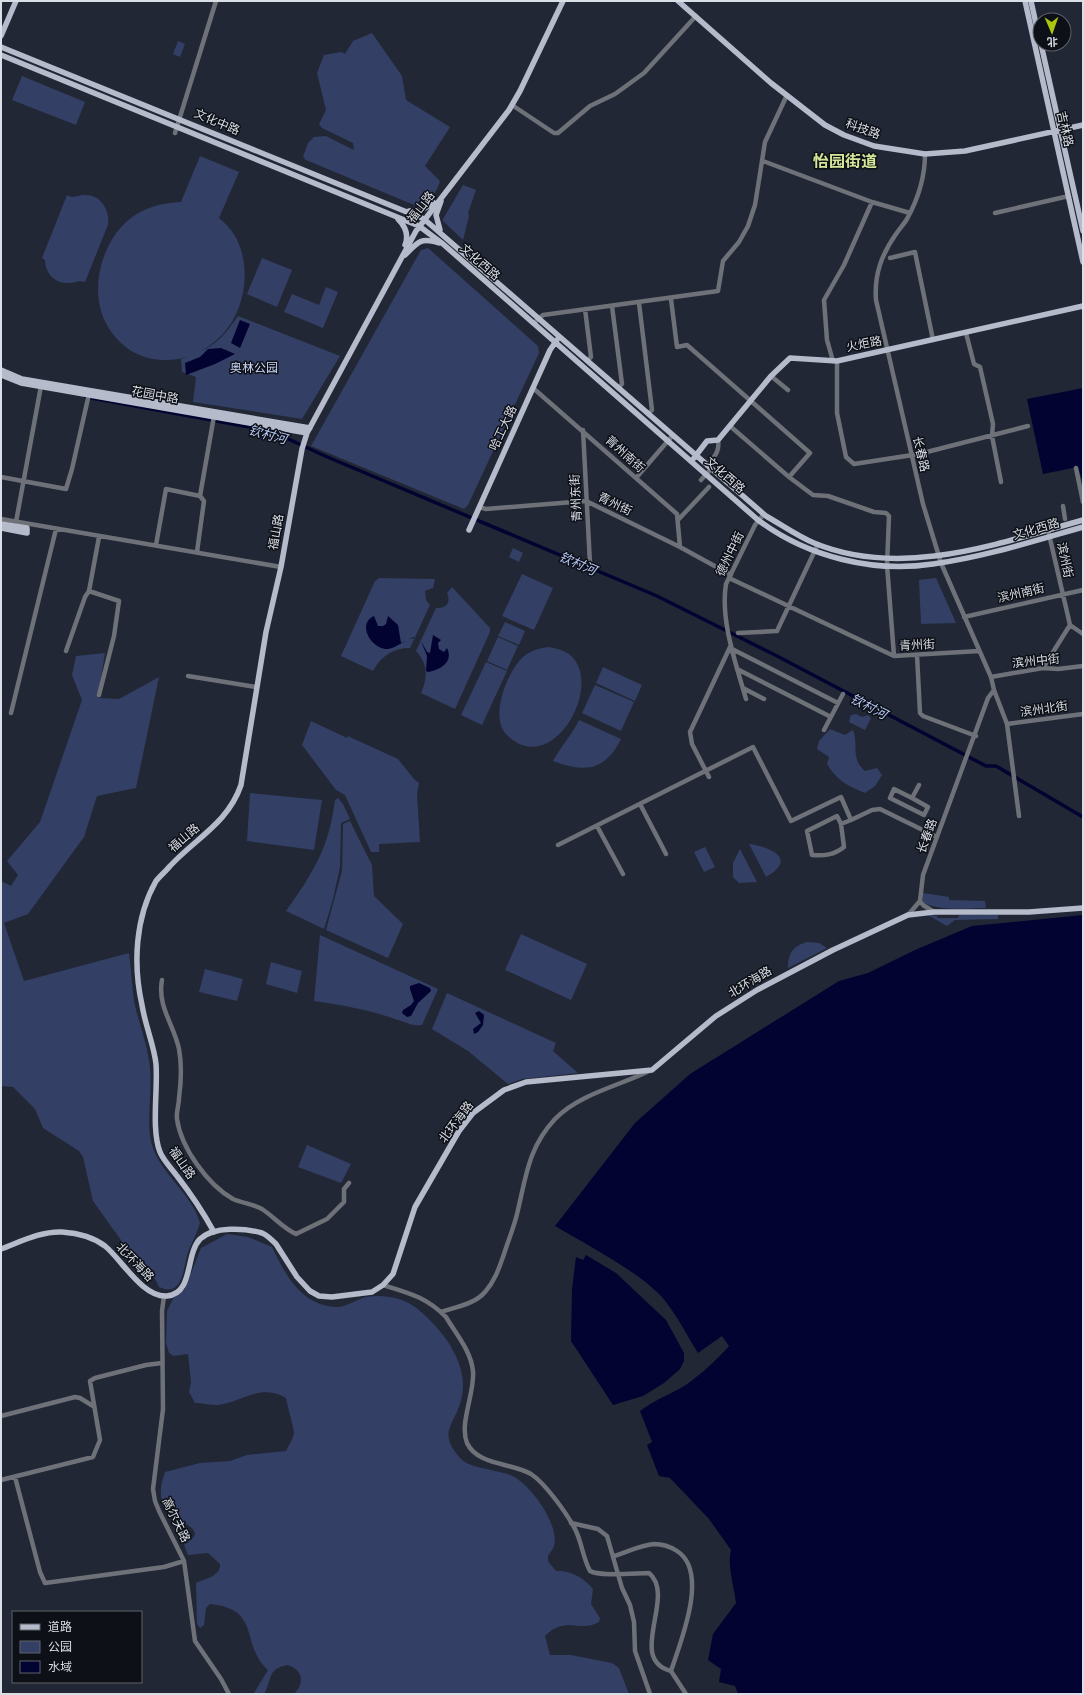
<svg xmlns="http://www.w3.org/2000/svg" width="1084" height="1695" viewBox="0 0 1084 1695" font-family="'Space Grotesk','Noto Sans SC',sans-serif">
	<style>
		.green { fill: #333f65 }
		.water { fill: #030331 }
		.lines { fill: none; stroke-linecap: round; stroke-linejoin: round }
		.canal { stroke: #030331; stroke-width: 3.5 }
		.minor { stroke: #6e7178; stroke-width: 4.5 }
		.major { stroke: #b5bbca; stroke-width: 5.5 }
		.labels { text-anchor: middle; stroke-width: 3; stroke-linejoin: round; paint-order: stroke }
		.street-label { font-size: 12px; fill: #dadee7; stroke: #0d1016 }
		.park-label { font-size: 12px; fill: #cbd7f8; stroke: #0d1016 }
		.water-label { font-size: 13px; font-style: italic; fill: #b7cafb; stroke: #0d1016 }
		.district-label { font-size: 16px; font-weight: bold; fill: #d4e598; stroke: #0d1016 }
	</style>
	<rect width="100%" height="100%" fill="#212735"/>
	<path class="green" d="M 372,33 L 402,76 L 406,100 L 450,127 L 425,166 L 440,181 C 438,190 429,202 421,206 L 414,205 L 306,160 L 303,157 L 308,143 L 314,137 L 326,136 L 354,150 L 353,143 L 322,128 L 319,124 L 326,110 L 317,73 L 324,55 L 341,52 L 345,54 L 353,41 Z
		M 178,41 L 185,44 L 180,57 L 173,54 Z
		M 22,76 L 85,102 L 76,125 L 12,100 Z
		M 200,156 L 239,172 L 219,218 C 225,223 231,229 235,236 C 252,266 246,310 222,335 C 188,370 132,370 107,325 C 94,302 96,273 107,249 C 123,216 146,204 181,202 Z
		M 463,185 L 476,190 L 468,213 L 469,216 L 463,240 L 443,221 L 443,219 Z
		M 67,195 C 74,199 77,195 84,195 C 101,194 110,210 108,225 L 85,282 C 78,280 76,283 69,283 C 55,284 45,273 45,260 L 42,258 Z
		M 428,248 L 538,346 L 539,353 L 468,505 L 464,509 L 311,446 L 421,250 Z
		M 262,258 L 292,270 L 277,307 L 247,294 Z
		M 326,287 L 338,292 L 323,328 L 284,312 L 292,294 L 319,305 Z
		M 238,316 L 340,356 L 302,419 L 193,402 L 196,377 L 182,372 L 181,359 C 212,348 220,342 238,316 Z
		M 513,548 L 523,553 L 519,562 L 509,557 Z
		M 522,574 L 553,588 L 534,630 L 502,616 Z
		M 379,578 L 435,579 L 433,588 L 425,591 L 426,600 L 430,605 L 410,648 C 393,648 381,656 373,671 L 341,656 L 375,581 Z
		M 936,578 L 956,623 L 921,624 L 919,580 Z
		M 452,587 L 490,628 L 490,632 L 455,709 L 421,693 C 428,677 428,664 416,651 L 436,608 C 447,608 451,603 447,593 Z
		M 505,622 L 525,631 L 519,645 L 498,636 Z
		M 498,637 L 518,646 L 507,670 L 487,661 Z
		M 549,647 C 558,649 568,651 574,659 C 601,693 549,779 506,734 C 489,716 508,670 524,656 C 532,650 540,648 549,647 Z
		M 105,653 L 98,698 L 119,699 L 159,677 L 136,788 L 97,796 L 84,837 L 28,914 L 4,923 L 24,981 L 129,953 C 131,969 132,985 134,1001 C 138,1021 146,1040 149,1060 C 154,1087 145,1122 152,1145 C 161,1175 192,1193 200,1223 C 197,1233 192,1242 188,1252 C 183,1267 184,1298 159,1287 L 150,1269 L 128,1250 L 93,1201 L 83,1157 L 79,1151 L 43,1128 L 35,1109 L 13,1087 L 1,1086 L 1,881 L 11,886 L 18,875 L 7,861 L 40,822 L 82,700 L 72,675 L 76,656 Z
		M 486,662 L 507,671 L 482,725 L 461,715 Z
		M 603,667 L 642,685 L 635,701 L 596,683 Z
		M 595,685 L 634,702 L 621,731 L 582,713 Z
		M 856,714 L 862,717 L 868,715 L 871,718 L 865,730 L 849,722 L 851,715 Z
		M 579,720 L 621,739 C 605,771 585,773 553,761 C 561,746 572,735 579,720 Z
		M 311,721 L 347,738 L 348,736 L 352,738 L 398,759 L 414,779 L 419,783 L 417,794 L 420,842 L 379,844 L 379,852 L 371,852 L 345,795 L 336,790 L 302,745 Z
		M 830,729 L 845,735 L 853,730 C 859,745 850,759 865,771 L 877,768 L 882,775 L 875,786 L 865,793 C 848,786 836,780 827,764 L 829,757 L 817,749 L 819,741 Z
		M 250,793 L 322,800 L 314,850 L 247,841 Z
		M 338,798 L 343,804 L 350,819 L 341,823 L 340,867 L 333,899 L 324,929 L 286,911 C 313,873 329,848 335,800 Z
		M 350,821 L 372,865 L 374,896 L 403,924 L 388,958 L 326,930 L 342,871 L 343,824 Z
		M 749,844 C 771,847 798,859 766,877 Z
		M 705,847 L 715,867 L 704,872 L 694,852 Z
		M 740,849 L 757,882 L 739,883 L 733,877 L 733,863 Z
		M 923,893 L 949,897 L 949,900 L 985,901 L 986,908 C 967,908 940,912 923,902 Z
		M 928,915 L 937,916 L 937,918 L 958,918 L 959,915 L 998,915 L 998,919 L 955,920 L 947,926 Z
		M 521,934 L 587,964 L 571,1000 L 505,970 Z
		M 320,935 L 438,989 L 422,1025 C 414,1027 405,1022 398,1020 C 371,1010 342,1005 314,1001 Z
		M 807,942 L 819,943 L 827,948 L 788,968 C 788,953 793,946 807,942 Z
		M 271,962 L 302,971 L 297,993 L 266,984 Z
		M 205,969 L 243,979 L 237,1001 L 199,992 Z
		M 447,993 L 556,1043 L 553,1051 L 578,1073 L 522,1079 L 508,1084 L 468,1051 L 432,1029 Z
		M 307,1145 L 351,1164 L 341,1183 L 298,1167 Z
		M 227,1234 L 248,1237 L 272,1247 C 285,1274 301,1306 337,1307 C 347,1307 357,1299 366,1297 C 382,1294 402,1297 415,1307 C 440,1326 469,1362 462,1396 C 457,1424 435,1431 461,1459 C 469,1468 498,1470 510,1475 C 529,1482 560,1524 554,1546 C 553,1549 550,1553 548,1556 L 548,1561 L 556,1571 C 571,1570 584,1578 593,1589 L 591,1604 L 600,1618 L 599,1622 C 580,1633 565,1615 545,1636 L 550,1655 L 571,1655 L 612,1663 L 619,1668 L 629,1694 L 294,1694 C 305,1683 303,1669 287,1665 C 266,1670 273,1679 264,1694 L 250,1694 L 254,1693 L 268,1670 C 240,1645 262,1609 210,1604 L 206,1608 L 204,1625 L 200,1628 L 197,1624 L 196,1583 C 205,1579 221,1576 220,1564 L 208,1553 L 188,1555 L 184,1545 L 193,1538 L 195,1534 L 193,1529 C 168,1510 153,1506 165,1472 L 200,1463 L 230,1461 L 247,1455 L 286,1451 C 289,1445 293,1439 294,1433 C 294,1428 287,1405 286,1398 C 259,1383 243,1402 217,1405 C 210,1405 202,1403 195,1403 L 189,1392 L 191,1382 L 188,1354 L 173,1356 L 169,1353 L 166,1343 L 167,1311 L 174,1297 L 185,1289 L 201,1248 Z"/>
	<path class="water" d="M 240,320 L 250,324 L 240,348 L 231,343 Z
		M 221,348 L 235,354 L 215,364 L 186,375 L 185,363 L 200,357 L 208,349 Z
		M 1083,388 L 1083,483 L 1078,467 L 1043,474 L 1027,399 Z
		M 374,616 L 378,626 L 383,626 L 386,624 L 388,616 L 398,625 L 401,643 L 414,637 L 414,638 C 405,639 397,648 388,649 C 372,650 356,624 374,616 Z
		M 433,635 L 441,640 L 438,643 L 439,649 L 444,652 L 447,648 C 454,662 440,670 428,672 L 426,671 L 427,656 L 421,641 L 427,652 L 430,653 Z
		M 1083,915 L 1083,1694 L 738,1694 L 735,1686 L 719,1682 L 721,1669 L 708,1660 L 713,1634 L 736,1603 C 734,1586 727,1566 731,1550 L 709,1519 L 670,1478 L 659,1476 L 647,1445 L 652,1442 L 640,1411 C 652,1402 665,1396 679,1389 C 694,1381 718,1359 729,1346 L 722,1336 L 698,1353 C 686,1334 676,1313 661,1296 C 636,1270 587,1245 555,1226 L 635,1123 L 690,1074 L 839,981 L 868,973 L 915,950 L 972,926 Z
		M 419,983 L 430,988 L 431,991 L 418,1003 L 411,1016 L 407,1017 L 402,1013 L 403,1010 L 411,1005 L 414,1001 L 410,989 L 410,986 Z
		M 479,1011 L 484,1015 L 483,1025 L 478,1032 L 474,1034 L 473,1029 L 481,1023 L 475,1013 Z
		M 586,1255 L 616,1273 L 666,1320 L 684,1353 L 684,1361 L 680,1369 L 664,1383 L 643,1396 L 613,1405 L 571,1341 L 572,1289 L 576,1257 L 583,1260 Z"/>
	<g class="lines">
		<path class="canal" d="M 86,397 L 271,431 L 325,456 L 657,596 L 777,656 L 986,766 L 996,766 L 1083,817"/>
		<path class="minor" d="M 512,105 L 554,133 L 558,133 L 590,106 L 615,94 L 644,73 L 696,16
			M 175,133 L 216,1
			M 763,161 L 872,202 L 910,213
			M 995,213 L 1069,196
			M 890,258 L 915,252 L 933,340
			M 671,299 L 677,347 L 687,345 L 810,453 L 789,477
			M 639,303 L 652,410 L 648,414
			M 612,306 L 622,384 L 618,388
			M 585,309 L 591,357 L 587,361
			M 534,323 L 543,315 L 718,291 L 723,261 L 739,242 L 748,226 L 755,205 L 765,142 L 787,95
			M 966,333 L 974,364 L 980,367 L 993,424 L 992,436 L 1001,482
			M 833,361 L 827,340 L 824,300 L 844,265 L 872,202
			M 837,361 L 837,413 L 846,457 L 854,464 L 919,454 L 1028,426
			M 771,376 L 788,390
			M 533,388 L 677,514 L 680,547
			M 730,426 L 789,477 L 813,495 L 828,496 L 874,512 L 886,513 L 889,516 L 887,565 L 894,656
			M 583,430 L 590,564
			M 707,466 C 714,457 720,452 718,440
			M 1076,468 L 1083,502
			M 1,477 L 66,489 L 72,469 L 89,394
			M 636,478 L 673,435
			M 701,480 L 711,469
			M 1063,506 L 1065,519
			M 479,507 L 486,509 L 586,501 L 680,547 L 731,575
			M 1,519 L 281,567
			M 678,520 L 709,487
			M 16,522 L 41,386
			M 1048,530 L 1070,625 L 1083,634
			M 156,545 L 166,489 L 200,496
			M 197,552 L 204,501 L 200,496 L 214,416
			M 729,578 L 894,656 L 979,651
			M 89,591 L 119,601 L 114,636 L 99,695
			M 964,617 L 1083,590
			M 738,633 L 777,631 L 818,544
			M 732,649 L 838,703
			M 66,651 L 85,597 L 89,591 L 99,537
			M 917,655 L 920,713 L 923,716 L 976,736
			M 1043,668 L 1070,625
			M 737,669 L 831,717
			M 188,676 L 256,687
			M 991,677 L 1043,668 L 1058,669 L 1083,666
			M 743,688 L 764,699
			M 994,690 L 1007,724 L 1019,816
			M 746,699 C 736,664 720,620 726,584 L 755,525 L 764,514
			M 11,713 L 56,529
			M 1007,724 L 1083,714
			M 824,730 L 843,694
			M 709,777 L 692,744 L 690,732 L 731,645
			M 912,798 L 894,789 L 890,798 L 924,815 L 928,807 L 912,798 L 919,785
			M 640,804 L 666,854
			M 841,824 L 844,847 C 834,855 824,856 812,855 L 807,831 L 837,816 L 841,824 L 851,820
			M 597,826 L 623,874
			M 558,845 L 753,747 L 791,821 L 841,797 L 851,820 L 872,810 L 880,809 L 937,837
			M 920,901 L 923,905 L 934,912
			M 908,915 L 920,901 L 923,875 L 988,698 L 994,690 L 991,677 L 941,563 L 923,504 L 876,300 C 874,274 882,254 896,234 C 900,228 904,224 907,219 C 918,199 925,177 925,154
			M 162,980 C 157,1006 174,1025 179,1049 C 182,1065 181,1083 179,1098 C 179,1105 176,1112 177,1119 C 181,1148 208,1185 233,1199 C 242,1203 253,1204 262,1209 C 274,1217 283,1228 296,1234 L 327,1219 L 344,1202 L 344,1189 L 349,1183
			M 383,1285 C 409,1293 426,1297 446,1317 C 456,1334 471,1351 473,1371 C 475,1393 459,1423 467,1443 C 477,1465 512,1463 531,1474 C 546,1484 568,1515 576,1531 C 582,1544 583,1558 590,1571 C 600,1577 636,1573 649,1573 C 677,1596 626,1659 671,1671
			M 164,1296 L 162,1311 L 163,1409 L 153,1489 L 155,1501 L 159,1511 L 184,1561 L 195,1641 L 221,1679 L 229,1694
			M 441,1312 C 456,1307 475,1304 485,1292 C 495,1281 499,1268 504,1254 C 508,1241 514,1227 517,1214 C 526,1177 528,1148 555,1119 C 579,1094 619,1086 649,1071
			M 1,1416 L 75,1397 L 80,1398 L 93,1406
			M 15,1477 L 40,1572 L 45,1583 L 164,1567 L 184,1561
			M 1,1480 L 93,1457 L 100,1440 L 90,1381 L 95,1378 L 146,1365 L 162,1363
			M 571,1523 L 598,1529 L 607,1536 L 622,1588 L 630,1605 L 634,1622 L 635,1651 L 650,1694
			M 614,1556 C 627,1552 641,1545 654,1544 C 663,1544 671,1547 677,1551 C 710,1572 680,1643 671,1671 L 686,1694"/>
		<path class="major" d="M 678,1 L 771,83 L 825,125 L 844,135 L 874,146 L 925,154 L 965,151 L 1083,125
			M 1025,1 L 1083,262
			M 1031,1 L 1040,42
			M 1,36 L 16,1
			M 1041,44 L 1083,231
			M 1,47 L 424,219 L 766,516 C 782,525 797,536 814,543 C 901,579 997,544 1083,520
			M 1,55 L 419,226 L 443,244 L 758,520 C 807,557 873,573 933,564 C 984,557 1034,541 1083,527
			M 409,211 L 421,210 L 434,203
			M 398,219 C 406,227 409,235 405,245
			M 440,230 L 436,215 L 441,201
			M 405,255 C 418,242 420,237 439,243
			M 1,370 L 22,379 L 310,428
			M 1,375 L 21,383 L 307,433
			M 694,458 L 707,441 L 718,440 L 771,376 L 790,358 L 837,361 L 1083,306
			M 1,524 L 27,528 L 27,533 L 1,528
			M 469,530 L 550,350 L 557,340
			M 214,1232 C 203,1212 191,1194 177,1176 C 172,1169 163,1160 160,1152 C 151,1129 158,1090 156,1064 C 154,1045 145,1025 142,1005 C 133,965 135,918 156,881 C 160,876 166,871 170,866 C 196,838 228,823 241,785 L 266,632 L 281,567 L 302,449 L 307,433 L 416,231 L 509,110 L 520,91 L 563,1
			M 1,1249 C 20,1242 41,1231 62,1232 C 77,1233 93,1237 105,1246 C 122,1260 143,1298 167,1296 C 194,1293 185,1255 200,1239 C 214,1226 245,1228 262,1233 C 267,1235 272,1240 276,1244 L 297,1277 L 310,1291 L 319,1296 L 332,1297 L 372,1292 L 383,1285 L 393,1274 L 415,1207 L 459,1131 L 473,1113 L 504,1090 L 526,1082 L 652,1070 L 716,1016 L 757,990 L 833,950 L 908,915 L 934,912 L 1029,912 L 1083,908"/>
	</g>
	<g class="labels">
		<g class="street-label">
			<text transform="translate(217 122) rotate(23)" y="4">文化中路</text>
			<text transform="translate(863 129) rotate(20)" y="4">科技路</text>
			<text transform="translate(1065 129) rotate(77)" y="4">吉林路</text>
			<text transform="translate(421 207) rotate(-52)" y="4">福山路</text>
			<text transform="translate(480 262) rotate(41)" y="4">文化西路</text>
			<text transform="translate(864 344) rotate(-11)" y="4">火炬路</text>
			<text transform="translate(155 395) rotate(10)" y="4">花园中路</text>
			<text transform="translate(503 428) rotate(-65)" y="4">哈工大路</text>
			<text transform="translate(625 454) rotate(42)" y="4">青州南街</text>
			<text transform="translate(921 454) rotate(77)" y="4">长春路</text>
			<text transform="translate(725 475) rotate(41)" y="4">文化西路</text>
			<text transform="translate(576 498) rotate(-93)" y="4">青州东街</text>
			<text transform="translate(615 504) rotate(26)" y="4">青州街</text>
			<text transform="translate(1036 529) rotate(-16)" y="4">文化西路</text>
			<text transform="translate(276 532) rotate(-80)" y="4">福山路</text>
			<text transform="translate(730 554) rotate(-64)" y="4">德州中街</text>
			<text transform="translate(1065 560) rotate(78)" y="4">滨州街</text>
			<text transform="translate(1021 593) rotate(-13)" y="4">滨州南街</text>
			<text transform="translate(917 645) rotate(-3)" y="4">青州街</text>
			<text transform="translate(1036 661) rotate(-6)" y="4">滨州中街</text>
			<text transform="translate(1044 709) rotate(-8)" y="4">滨州北街</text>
			<text transform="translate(927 836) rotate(-70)" y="4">长春路</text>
			<text transform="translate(184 838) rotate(-41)" y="4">福山路</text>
			<text transform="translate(750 982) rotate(-31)" y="4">北环海路</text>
			<text transform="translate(456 1122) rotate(-53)" y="4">北环海路</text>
			<text transform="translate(182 1163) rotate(55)" y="4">福山路</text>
			<text transform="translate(135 1262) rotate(46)" y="4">北环海路</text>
			<text transform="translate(176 1520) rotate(64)" y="4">高尔夫路</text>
		</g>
		<g class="park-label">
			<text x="254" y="372">奥林公园</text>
		</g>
		<g class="water-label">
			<text transform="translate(268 434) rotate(15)" y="5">钦村河</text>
			<text transform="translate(578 563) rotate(23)" y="5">钦村河</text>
			<text transform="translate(869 706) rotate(27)" y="5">钦村河</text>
		</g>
		<g class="district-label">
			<text x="845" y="167">怡园街道</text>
		</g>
	</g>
	<rect width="1084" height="1695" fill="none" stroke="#dadee7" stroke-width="4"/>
	<rect x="12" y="1611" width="130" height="72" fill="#0d1016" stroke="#5f626a"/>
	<rect x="20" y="1624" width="20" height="6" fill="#b5bbca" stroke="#5f626a"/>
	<text x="48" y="1631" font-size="12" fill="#dadee7">道路</text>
	<rect x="20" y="1641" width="20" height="12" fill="#333f65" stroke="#5f626a"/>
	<text x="48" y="1651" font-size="12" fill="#dadee7">公园</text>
	<rect x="20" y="1661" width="20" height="12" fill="#030331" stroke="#5f626a"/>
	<text x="48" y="1671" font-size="12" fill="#dadee7">水域</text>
	<g transform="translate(1052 32) rotate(178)"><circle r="19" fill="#0d1016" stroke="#5f626a"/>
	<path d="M0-3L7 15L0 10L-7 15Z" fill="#acc610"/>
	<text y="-6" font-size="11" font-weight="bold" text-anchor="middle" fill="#dadee7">北</text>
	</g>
</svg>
